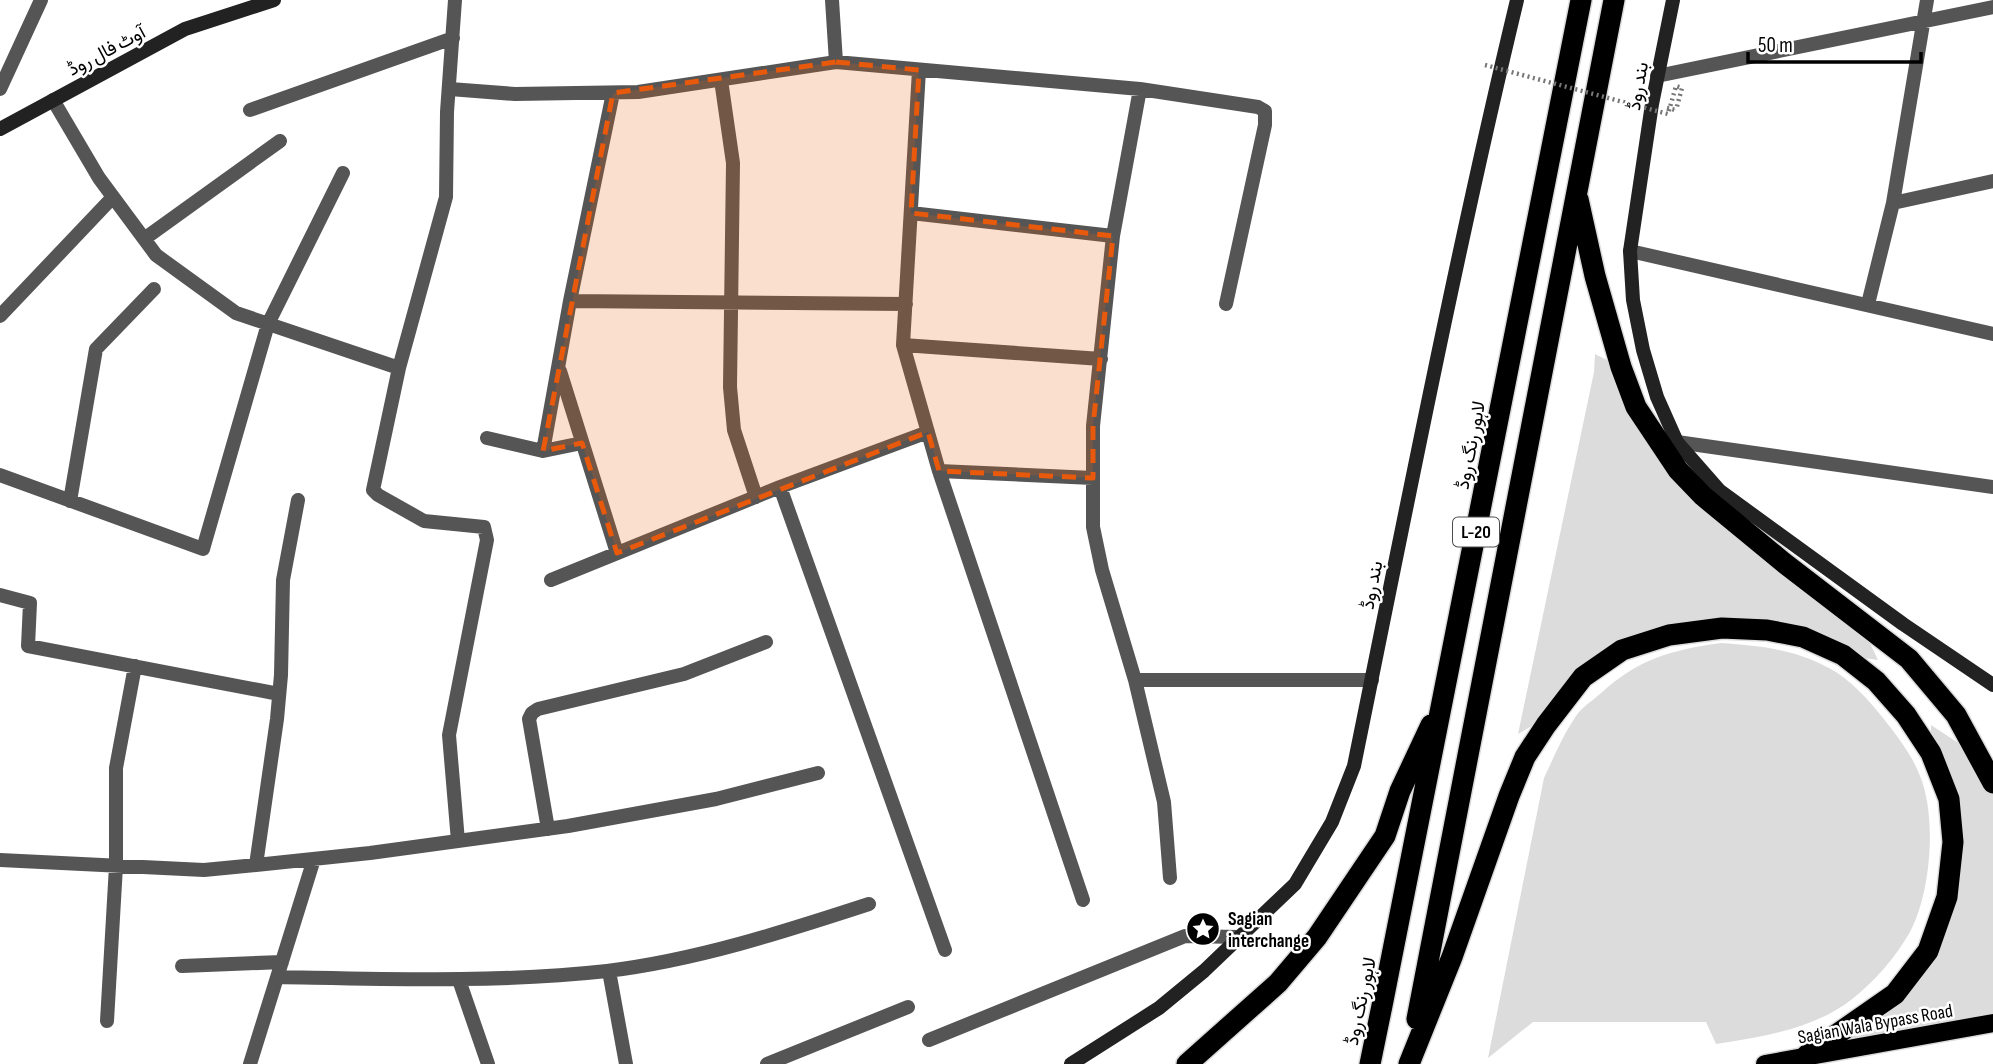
<svg xmlns="http://www.w3.org/2000/svg" width="1993" height="1064" viewBox="0 0 1993 1064" font-family="'Sofia Sans Condensed',Vazirmatn,sans-serif">
	<style>
		.green { fill: #dcdcdc }
		.lines { fill: none; stroke-linecap: round; stroke-linejoin: round }
		.primary-casing { stroke: #dbdbdb; stroke-width: 21 }
		.motorway-casing { stroke: #dbdbdb; stroke-width: 24 }
		.path { stroke: #777; stroke-width: 4.5; stroke-dasharray: 2 3.5; stroke-linecap: butt }
		.minor { stroke: #555; stroke-width: 14 }
		.secondary { stroke: #222; stroke-width: 14 }
		.primary { stroke: #000; stroke-width: 18 }
		.motorway { stroke: #000; stroke-width: 21 }
		.path-bridge { stroke: #777; stroke-width: 4.5; stroke-dasharray: 2 3.5; stroke-linecap: butt }
		.marked { fill: #e8590c; fill-opacity: 0.2; stroke: #e8590c; stroke-width: 5; stroke-dasharray: 14 9; stroke-linejoin: round }
		.labels { text-anchor: middle; stroke-width: 5; stroke-linejoin: round; paint-order: stroke }
		.shield { fill: #fff; stroke: #4c4c4c; stroke-width: 2 }
		.shield-label { font-size: 18px; font-weight: bold; fill: #000 }
		.street-label { font-size: 19px; fill: #000; stroke: #fff }
		.poi-label { font-size: 19px; font-weight: bold; fill: #000; stroke: #fff; text-anchor: start }
	</style>
	<rect width="100%" height="100%" fill="#fff"/>
	<path class="green" d="M 1595,354 L 1621,367 L 1657,439 L 1859,620 L 1878,660 L 1843,655 L 1767,630 L 1622,650 L 1556,712 L 1518,734 L 1594,372 Z
		M 1721,643 C 1761,646 1793,649 1829,668 C 1850,679 1869,700 1883,718 C 1898,737 1912,755 1920,776 C 1937,817 1931,893 1910,932 C 1895,958 1875,981 1851,1000 C 1813,1029 1763,1037 1716,1044 L 1706,1022 L 1533,1022 L 1488,1058 L 1544,778 C 1554,757 1563,735 1576,716 C 1582,707 1592,701 1600,694 C 1638,659 1671,650 1721,643 Z
		M 1931,725 L 1978,756 L 1993,783 L 1993,1023 L 1807,1055 L 1835,1034 L 1928,951 L 1953,842 L 1931,753 Z"/>
	<g class="lines">
		<g class="primary-casing">
			<path id="primary" d="M 1765,1064 L 1993,1023"/>
		</g>
		<g class="motorway-casing">
			<path id="motorway" d="M 1578,199 L 1595,276 L 1621,367 L 1636,407 L 1678,470 L 1703,496 L 1783,562 L 1909,659 L 1956,715 L 1993,783
				M 1417,1019 C 1485,680 1546,339 1614,0
				M 1187,1064 L 1278,983 L 1317,937 L 1385,836 L 1400,791 L 1431,725
				M 1370,1064 C 1443,710 1511,355 1581,0
				M 1409,1064 L 1452,957 L 1509,796 L 1525,757 L 1546,725 L 1583,677 L 1622,650 L 1669,635 L 1722,628 L 1767,630 L 1803,637 L 1843,655 L 1876,681 L 1906,715 L 1931,753 L 1949,799 L 1953,842 L 1947,897 L 1928,951 L 1895,994 L 1807,1055"/>
		</g>
		<path class="path" d="M 1667,108 L 1676,110"/>
		<path class="minor" d="M 455,0 L 447,112 L 446,197 L 399,368 L 373,490 L 378,495 L 424,521 L 484,527 L 487,540 L 449,735 L 458,841
			M 832,0 L 836,62
			M 919,70 L 903,345 L 939,471 L 1083,900
			M 1657,76 L 1993,7
			M 721,80 L 733,163 L 730,387 L 734,430 L 756,497
			M 0,89 L 41,0
			M 450,89 L 515,94 L 638,92 L 836,62 L 1140,89 L 1258,107 L 1265,111 L 1265,125 L 1226,304
			M 1140,89 L 1113,236 L 1093,426 L 1093,527 L 1102,570 L 1135,680 L 1164,802 L 1170,878
			M 53,100 L 99,178 L 156,255 L 236,313 L 399,368
			M 250,110 L 453,38
			M 1893,203 L 1993,181
			M 911,213 L 1113,236
			M 144,239 L 280,141
			M 1630,251 L 1993,334
			M 570,301 L 906,304
			M 1868,304 L 1893,203 L 1927,0
			M 0,316 L 113,197
			M 903,345 L 1101,359
			M 560,371 L 617,553
			M 487,438 L 543,451 L 582,443
			M 1677,442 L 1993,487
			M 543,451 L 570,301 L 613,93
			M 939,471 L 1093,478
			M 0,475 L 203,549 L 268,324 L 343,173
			M 780,487 L 945,950
			M 70,501 L 96,349 L 154,289
			M 551,580 L 780,487 L 928,432
			M 0,595 L 30,603 L 28,646 L 279,694
			M 1135,680 L 1372,680
			M 548,829 L 529,719 L 532,713 L 538,709 L 684,674 L 766,642
			M 0,860 L 204,870 L 256,865 L 370,853 L 568,826 L 716,799 L 818,773
			M 256,865 L 277,719 L 281,675 L 283,580 L 298,500
			M 182,966 L 282,962
			M 609,971 L 626,1064
			M 277,977 C 387,979 497,983 607,971 C 697,960 783,932 869,904
			M 459,980 L 488,1064
			M 107,1021 L 116,866 L 116,768 L 135,666
			M 929,1040 L 1185,936 L 1239,937
			M 250,1064 L 314,859
			M 767,1064 L 908,1007"/>
		<path class="secondary" d="M 1673,0 L 1652,104 L 1630,251 L 1633,300 L 1643,350 L 1657,397 L 1677,442 L 1720,491 L 1903,624 L 1993,685
			M 0,129 L 185,29 L 274,0
			M 1071,1064 L 1159,1008 L 1204,971 L 1295,884 L 1332,822 L 1354,766 C 1406,510 1456,254 1517,0"/>
		<use href="#primary" class="primary"/>
		<use href="#motorway" class="motorway"/>
		<path class="path-bridge" d="M 1485,65 L 1668,114 L 1676,86 L 1682,88 L 1676,110"/>
	</g>
	<path class="marked" d="M 836,62 L 919,70 L 911,213 L 1113,236 L 1093,426 L 1093,478 L 939,471 L 928,432 L 617,553 L 582,443 L 543,451 L 613,93 Z"/>
	<defs>
		<g id="sight-disc" transform="scale(1.75)"><circle r="9.5" fill="#000" stroke="#fff"/><path d="M0-6L1.8-2.2L6-1.7L2.9 1.2L3.7 5.4L0 3.3L-3.7 5.4L-2.9 1.2L-6-1.7L-1.8-2.2Z" fill="#fff"/></g>
	</defs>
	<g fill-rule="evenodd">
		<use href="#sight-disc" x="1203" y="929"/>
	</g>
	<g class="labels">
		<rect class="shield" x="1453" y="517.5" width="46" height="29" rx="5"/>
		<g class="shield-label">
			<text x="1476" y="538">L-20</text>
		</g>
		<g class="street-label">
			<text transform="translate(106 50) rotate(-28)" y="7">آوٹ فال روڈ</text>
			<text transform="translate(1637 86) rotate(-80)" y="7">بند روڈ</text>
			<text transform="translate(1470 445) rotate(-79)" y="7">لاہور رنگ روڈ</text>
			<text transform="translate(1371 585) rotate(-79)" y="7">بند روڈ</text>
			<text transform="translate(1360 1001) rotate(-78)" y="7">لاہور رنگ روڈ</text>
			<text transform="translate(1875 1023) rotate(-10)" y="7">Sagian Wala Bypass Road</text>
		</g>
		<g class="poi-label">
			<text x="1228" y="925">Sagian<tspan x="1228" dy="22">interchange</tspan></text>
		</g>
	</g>
	<path d="M1748 52v10h173v-10" fill="none" stroke="#000000" stroke-width="3.5"/>
	<text x="1758" y="52" font-size="21" fill="#000000" stroke="#ffffff" stroke-width="5" paint-order="stroke">50 m</text>
</svg>
